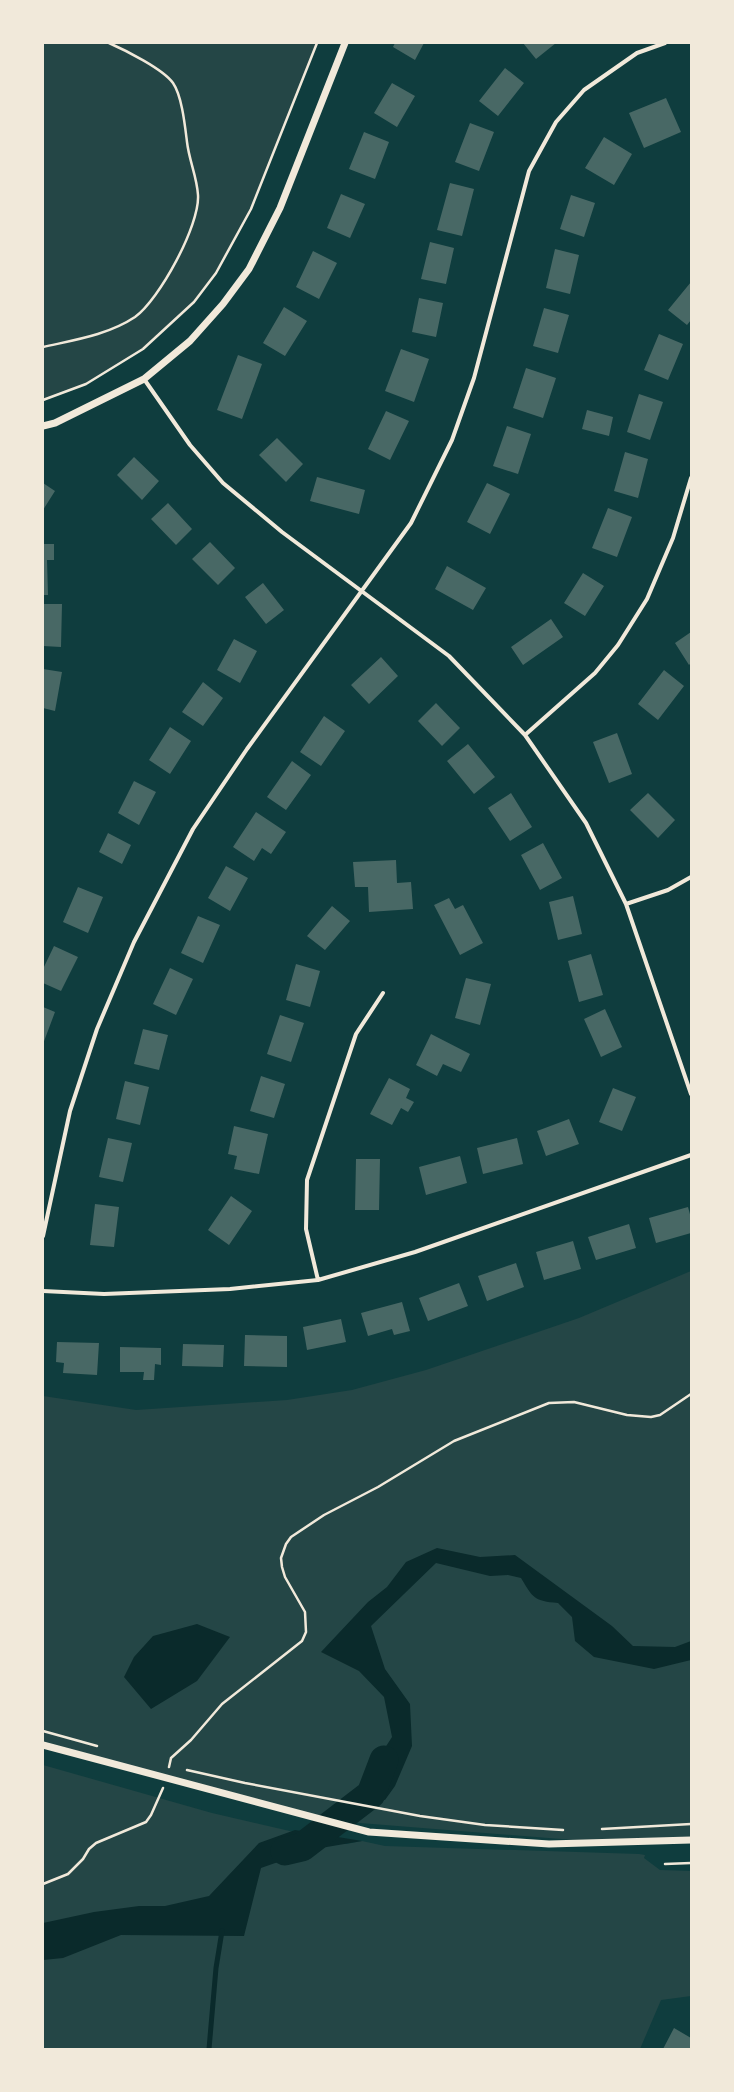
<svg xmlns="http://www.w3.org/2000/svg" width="734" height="2092" viewBox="0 0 734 2092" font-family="'Roboto Condensed',sans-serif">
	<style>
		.green { fill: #244646 }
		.water { fill: #0a2a2b }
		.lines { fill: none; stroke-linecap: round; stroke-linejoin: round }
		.stream { stroke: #0a2a2b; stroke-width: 5 }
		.river { stroke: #0a2a2b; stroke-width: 29 }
		.building { fill: #486865 }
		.path { stroke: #f1e9da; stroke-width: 2.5 }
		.minor { stroke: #f1e9da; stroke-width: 4 }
		.tertiary { stroke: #f1e9da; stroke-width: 7 }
	</style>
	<rect width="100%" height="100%" fill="#0f3d3e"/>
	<path class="green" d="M 43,43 L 317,43 L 251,209 L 216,273 L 194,302 L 143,349 L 86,384 L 43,400 Z
		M 691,1271 L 691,1840 L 586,1841 L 335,1821 L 259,1803 L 43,1741 L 43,1396 L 136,1410 L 287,1400 L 352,1390 L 426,1370 L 579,1318 Z
		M 43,1765 L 212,1813 L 346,1844 L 362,1841 L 385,1846 L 639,1854 L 645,1855 L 644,1858 L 660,1870 L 691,1871 L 691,1996 L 661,2000 L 640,2049 L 43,2049 Z"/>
	<path class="water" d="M 437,1548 L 480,1557 L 515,1555 L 612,1626 L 633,1646 L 675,1647 L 691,1641 L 691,1660 L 654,1669 L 594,1657 L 575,1641 L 572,1617 L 558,1603 C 534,1601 533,1598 521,1578 L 508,1575 L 490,1576 L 436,1563 L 371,1626 L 385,1669 L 410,1704 L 412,1746 L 395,1786 L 385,1800 L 356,1793 L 392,1737 L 384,1697 L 359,1671 L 321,1652 L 368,1602 L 387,1587 L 406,1562 Z
		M 197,1624 L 230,1637 L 197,1681 L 151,1709 L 124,1677 L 134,1657 L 153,1636 Z
		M 295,1830 L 362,1841 L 315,1849 L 261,1868 L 244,1936 L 121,1935 L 63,1958 L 43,1960 L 43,1923 L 94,1912 L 139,1906 L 165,1906 L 209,1896 L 259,1843 Z"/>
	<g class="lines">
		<path class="stream" d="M 209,2049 L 216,1968 L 222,1931"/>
		<path class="river" d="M 285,1851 L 302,1847 L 371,1794 L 384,1760"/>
	</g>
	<path class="building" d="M 395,43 L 424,43 L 415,60 L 393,47 Z
		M 523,43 L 556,43 L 536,59 Z
		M 505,68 L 524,83 L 498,116 L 479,101 Z
		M 392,83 L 415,96 L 397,127 L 374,113 Z
		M 666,98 L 681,132 L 644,148 L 629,113 Z
		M 470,123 L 494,132 L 479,171 L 455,162 Z
		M 364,132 L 389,142 L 375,179 L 349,169 Z
		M 604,137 L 632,154 L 614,185 L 585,168 Z
		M 450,183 L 474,189 L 462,236 L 437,230 Z
		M 341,194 L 365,204 L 350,238 L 327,228 Z
		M 571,195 L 595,203 L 584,237 L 560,229 Z
		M 430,242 L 454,248 L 446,284 L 421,279 Z
		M 555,249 L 579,255 L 570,294 L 546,288 Z
		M 313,251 L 337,263 L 319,299 L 296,287 Z
		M 691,282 L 691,320 L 687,325 L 668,310 Z
		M 419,298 L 443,303 L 436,337 L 412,332 Z
		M 284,307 L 307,321 L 285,356 L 263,343 Z
		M 544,308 L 569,315 L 558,353 L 533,346 Z
		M 659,334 L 683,344 L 668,380 L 644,370 Z
		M 401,349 L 429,359 L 414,402 L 385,391 Z
		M 238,355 L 262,364 L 242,419 L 217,410 Z
		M 526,368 L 556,378 L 543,418 L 513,408 Z
		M 639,394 L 663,402 L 650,440 L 627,432 Z
		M 587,410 L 613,417 L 609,436 L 582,429 Z
		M 386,411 L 409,421 L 390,460 L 368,449 Z
		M 507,426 L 531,434 L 518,474 L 493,466 Z
		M 277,438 L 303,464 L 286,482 L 259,455 Z
		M 625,452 L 648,459 L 638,498 L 614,491 Z
		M 134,457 L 159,481 L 142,500 L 117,475 Z
		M 317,477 L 365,490 L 359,514 L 310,501 Z
		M 43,483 L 55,491 L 43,510 Z
		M 487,483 L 510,494 L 490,534 L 467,522 Z
		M 168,503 L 192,529 L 176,545 L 151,519 Z
		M 608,508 L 632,517 L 617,557 L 592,548 Z
		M 210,542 L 235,568 L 218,585 L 192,559 Z
		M 43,544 L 54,544 L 54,560 L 47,560 L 48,595 L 43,595 Z
		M 447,566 L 486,588 L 473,610 L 435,589 Z
		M 583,573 L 604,586 L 585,616 L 564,603 Z
		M 263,583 L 284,610 L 266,624 L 245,597 Z
		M 43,604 L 62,604 L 61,647 L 43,646 Z
		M 551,619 L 563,637 L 523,665 L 511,647 Z
		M 691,632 L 691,663 L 689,665 L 675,643 Z
		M 234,639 L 257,651 L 240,683 L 217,670 Z
		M 381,657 L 398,676 L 369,704 L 351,685 Z
		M 43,669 L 62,672 L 55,711 L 43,708 Z
		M 664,670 L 684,686 L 658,720 L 638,704 Z
		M 203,682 L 223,698 L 203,726 L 182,712 Z
		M 436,703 L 460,728 L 442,746 L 418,721 Z
		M 324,716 L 345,731 L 321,766 L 300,752 Z
		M 170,727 L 191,741 L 170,774 L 149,760 Z
		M 617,733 L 632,774 L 609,783 L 593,742 Z
		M 468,744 L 495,777 L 474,794 L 447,761 Z
		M 292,761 L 311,775 L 286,810 L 267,797 Z
		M 134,781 L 156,792 L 139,825 L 118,813 Z
		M 511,793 L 532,827 L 510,841 L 488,808 Z
		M 648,793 L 675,820 L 658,838 L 630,810 Z
		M 256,812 L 286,832 L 271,854 L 262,848 L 254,861 L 233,847 Z
		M 108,833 L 131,845 L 122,864 L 99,852 Z
		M 543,843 L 562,878 L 540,890 L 521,855 Z
		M 396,860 L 397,883 L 411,882 L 413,909 L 369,912 L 368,887 L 355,887 L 353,862 Z
		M 226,866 L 248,878 L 230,911 L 208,898 Z
		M 78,887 L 103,897 L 88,933 L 63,922 Z
		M 573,896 L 582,934 L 558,940 L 549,902 Z
		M 449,898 L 455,909 L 463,905 L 483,943 L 460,955 L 434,905 Z
		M 332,906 L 350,921 L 325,950 L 307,936 Z
		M 198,916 L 220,925 L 203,963 L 181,953 Z
		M 54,946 L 78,957 L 61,991 L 43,983 L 43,969 Z
		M 591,954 L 603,995 L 579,1002 L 568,961 Z
		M 296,964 L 320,971 L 310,1007 L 286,1000 Z
		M 170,968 L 193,979 L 176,1015 L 153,1004 Z
		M 466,978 L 491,984 L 480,1025 L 455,1018 Z
		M 43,1007 L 55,1012 L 43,1044 Z
		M 605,1009 L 622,1047 L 601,1057 L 584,1019 Z
		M 280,1015 L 304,1023 L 291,1062 L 267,1054 Z
		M 143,1029 L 168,1035 L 159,1070 L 134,1064 Z
		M 431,1034 L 470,1054 L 461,1072 L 443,1064 L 437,1076 L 416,1065 Z
		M 261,1076 L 285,1084 L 274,1118 L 250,1111 Z
		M 389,1078 L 410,1089 L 406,1098 L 414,1102 L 408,1112 L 401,1108 L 392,1125 L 370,1114 Z
		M 125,1081 L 149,1087 L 140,1125 L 116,1119 Z
		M 613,1088 L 636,1097 L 622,1131 L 599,1122 Z
		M 569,1119 L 579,1144 L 546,1156 L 537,1131 Z
		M 234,1126 L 268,1134 L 259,1174 L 234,1169 L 237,1156 L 228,1154 Z
		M 108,1138 L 132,1143 L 123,1182 L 99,1177 Z
		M 517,1138 L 523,1164 L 483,1174 L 477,1148 Z
		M 460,1156 L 467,1183 L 426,1195 L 419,1167 Z
		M 356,1159 L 380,1159 L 379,1210 L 355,1210 Z
		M 231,1196 L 252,1211 L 229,1245 L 208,1230 Z
		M 95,1204 L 119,1207 L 114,1247 L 90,1245 Z
		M 688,1207 L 691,1218 L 691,1233 L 656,1243 L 649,1218 Z
		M 629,1224 L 636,1248 L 596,1260 L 588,1237 Z
		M 573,1241 L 581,1269 L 544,1280 L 536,1252 Z
		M 516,1263 L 524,1287 L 487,1301 L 478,1276 Z
		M 459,1283 L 468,1306 L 428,1321 L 419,1298 Z
		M 402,1302 L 410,1331 L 394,1335 L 392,1329 L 368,1336 L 361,1313 Z
		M 341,1319 L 346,1342 L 307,1350 L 303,1327 Z
		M 245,1335 L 287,1336 L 287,1367 L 244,1366 Z
		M 57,1342 L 99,1343 L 97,1375 L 63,1373 L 64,1363 L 56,1362 Z
		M 183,1344 L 224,1345 L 223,1367 L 182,1366 Z
		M 120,1347 L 161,1348 L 161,1365 L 155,1364 L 154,1380 L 143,1380 L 144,1372 L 120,1372 Z
		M 674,2028 L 691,2038 L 691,2049 L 663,2049 Z"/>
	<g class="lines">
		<path class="path" d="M 43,347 C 74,340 108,335 135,317 C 159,300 200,225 198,195 C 197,177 189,160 187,142 C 185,126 182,96 173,83 C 163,69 125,50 109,43
			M 43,400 L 86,384 L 143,349 L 194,302 L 216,273 L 251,209 L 317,43
			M 43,1731 L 97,1746
			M 169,1767 L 171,1758 L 191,1740 L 222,1704 L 302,1641 L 306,1632 L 305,1612 L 285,1577 L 282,1567 L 281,1558 L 286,1544 L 291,1537 L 324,1515 L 378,1487 L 454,1441 L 549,1403 L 574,1402 L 627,1415 L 651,1417 L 660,1415 L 691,1394
			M 187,1770 L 245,1783 L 420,1816 L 485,1825 L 563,1830
			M 602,1829 L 691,1824
			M 665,1864 L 691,1863
			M 43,1884 L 68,1874 L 83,1859 L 89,1849 L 96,1843 L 146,1822 L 151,1815 L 163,1788"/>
		<path class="minor" d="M 144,379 L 190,445 L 223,483 L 282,532 L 449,656 L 525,735 L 586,823 L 626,904 L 691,1094
			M 525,735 L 595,673 L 618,645 L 647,599 L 673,538 L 691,478
			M 626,904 L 668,890 L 691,877
			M 43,1236 L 70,1111 L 97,1029 L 134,942 L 193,829 L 247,749 L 411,523 L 452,440 L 474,378 L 529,171 L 556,122 L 584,90 L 637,53 L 665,43
			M 318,1280 L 306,1229 L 307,1180 L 356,1034 L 383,993
			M 43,1291 L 104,1294 L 230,1289 L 318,1280 L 415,1252 L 691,1155"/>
		<path class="tertiary" d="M 43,426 L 55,423 L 144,379 L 190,341 L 223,304 L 249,269 L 280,208 L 345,43
			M 43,1745 L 369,1832 L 549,1844 L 691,1840"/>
	</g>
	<rect width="734" height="2092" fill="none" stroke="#f1e9da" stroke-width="88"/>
</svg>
